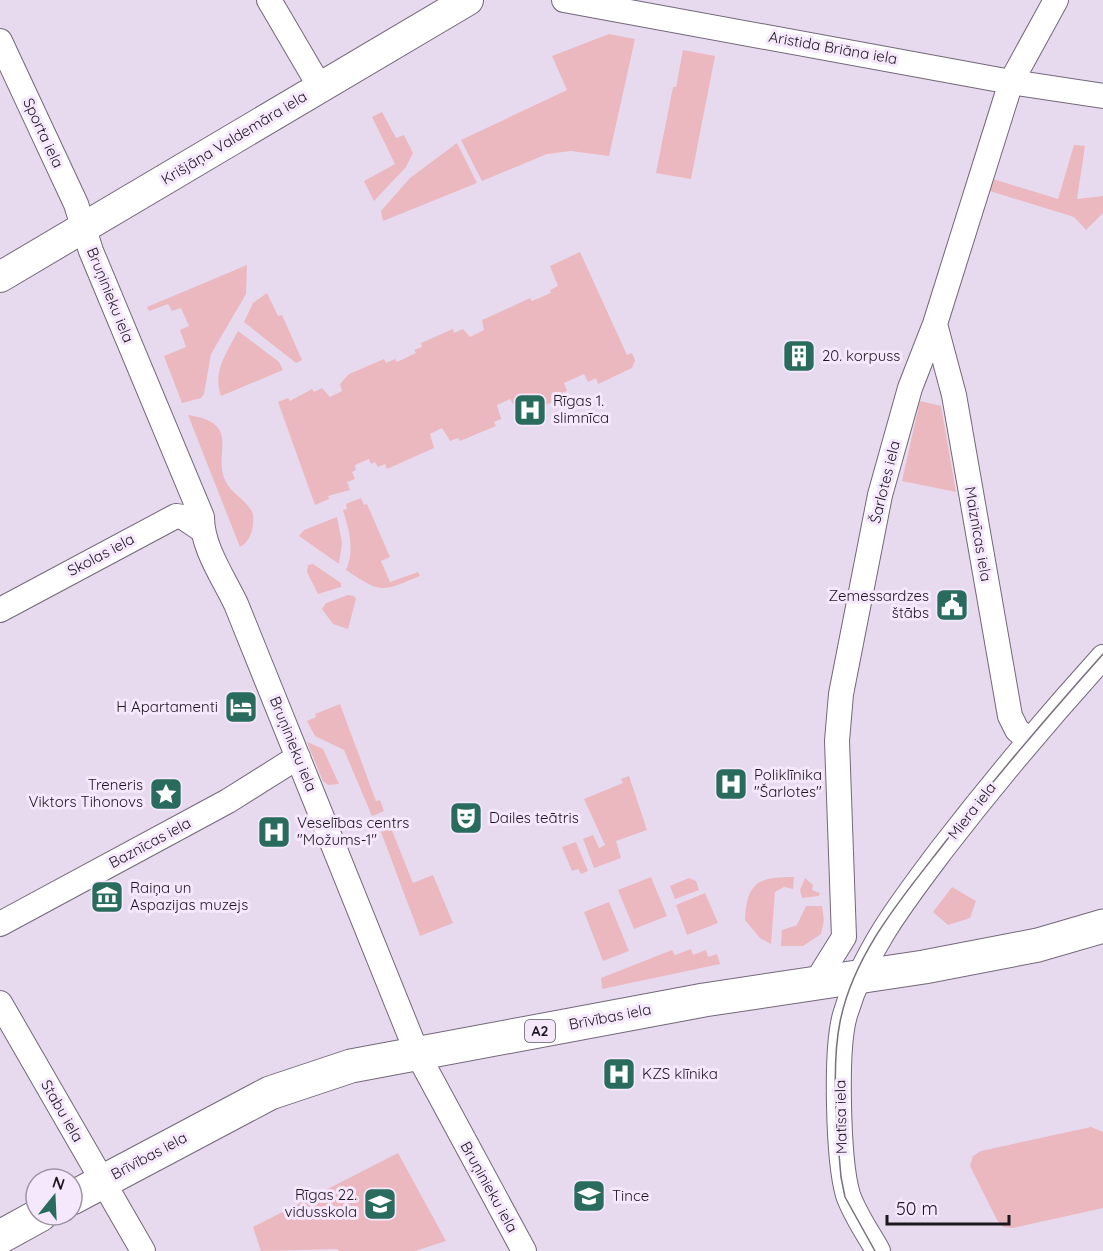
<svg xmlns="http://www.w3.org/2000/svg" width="1103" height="1251" viewBox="0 0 1103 1251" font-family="Quicksand,sans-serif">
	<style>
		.green { fill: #ebb8bf }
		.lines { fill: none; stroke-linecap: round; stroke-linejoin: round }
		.minor-casing { stroke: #736779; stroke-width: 26 }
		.major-casing { stroke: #736779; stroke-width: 32 }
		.highway-casing { stroke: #736779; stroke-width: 35 }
		.minor { stroke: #fff; stroke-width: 24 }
		.major { stroke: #fff; stroke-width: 30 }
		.highway { stroke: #fff; stroke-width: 33 }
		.tram { stroke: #7a7180; stroke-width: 1.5 }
		.labels { text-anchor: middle; stroke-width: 6; stroke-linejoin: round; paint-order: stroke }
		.shield { fill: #f5e7fc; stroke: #5d5561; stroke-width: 1.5 }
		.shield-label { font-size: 14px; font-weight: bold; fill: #1c171f }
		.street-label { font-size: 15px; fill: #1c171f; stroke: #f5e7fc }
		.poi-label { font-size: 15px; fill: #1c171f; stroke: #f5e7fc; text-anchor: start }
	</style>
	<rect width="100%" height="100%" fill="#e7daef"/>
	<path class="green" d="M 609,34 L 635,39 L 609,156 L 571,151 L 547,154 L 482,181 L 461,140 L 567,90 L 552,56 Z
		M 683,50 L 715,56 L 691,179 L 656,173 L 673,87 L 676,87 Z
		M 382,112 L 396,138 L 404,135 L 413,153 L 406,167 L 374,201 L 364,181 L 395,164 L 372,117 Z
		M 457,143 L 477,183 L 383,221 L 381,211 L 410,178 Z
		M 1074,145 L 1085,146 L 1077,199 L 1103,196 L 1103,213 L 1086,230 L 1074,217 L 990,191 L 993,179 L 1058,199 Z
		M 580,252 L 627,355 L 632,353 L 635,360 L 632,368 L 598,384 L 596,378 L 588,382 L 584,374 L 564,383 L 567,391 L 562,393 L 564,397 L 527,413 L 525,409 L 518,412 L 510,399 L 497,405 L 501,419 L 494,422 L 496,426 L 460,441 L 458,438 L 450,441 L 442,428 L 430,434 L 434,448 L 387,469 L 385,464 L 378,467 L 375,462 L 371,464 L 369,459 L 355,465 L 356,470 L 352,472 L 355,479 L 347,482 L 350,490 L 328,496 L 329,499 L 315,505 L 278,402 L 288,398 L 290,401 L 312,389 L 314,392 L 322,388 L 330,397 L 342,391 L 340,384 L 349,374 L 384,359 L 386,363 L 395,359 L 397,362 L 416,353 L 414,350 L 422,347 L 421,343 L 453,329 L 454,333 L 463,329 L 470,337 L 484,330 L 482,320 C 496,314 515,305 530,298 L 532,301 L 551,293 L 550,290 L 558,286 L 550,266 Z
		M 247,265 L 246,294 L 211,354 L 204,394 L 201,398 L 182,403 L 164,356 L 186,347 L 180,330 L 189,326 L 181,308 L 172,311 L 168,304 L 149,311 L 147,307 Z
		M 267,293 L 278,316 L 282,315 L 302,360 L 296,363 L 244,322 L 253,303 Z
		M 238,331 L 279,362 L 283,370 L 221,396 C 212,372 227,352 238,331 Z
		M 920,401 L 941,406 L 956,492 L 902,481 Z
		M 188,415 C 244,423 211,455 226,482 C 233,495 247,500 253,514 C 254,527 252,540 240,547 Z
		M 361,498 L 364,505 L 367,504 L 390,557 L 381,561 L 390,582 L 418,572 L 420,576 C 381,592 382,594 346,570 C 355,550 349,530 343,510 L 347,509 L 346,504 Z
		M 337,517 L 342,543 L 339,564 L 299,536 L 304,530 Z
		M 313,564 L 341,583 L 341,587 L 318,594 L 307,572 L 308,565 Z
		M 348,595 L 354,596 L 356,599 L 348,629 L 333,624 L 322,609 L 326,603 Z
		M 340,704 L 376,801 L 380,800 L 384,811 L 372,816 L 344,750 L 315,736 L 307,721 L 316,717 L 315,714 Z
		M 307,742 L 323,749 L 339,784 L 328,785 L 323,781 Z
		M 629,776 L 647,830 L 616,841 L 621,858 L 594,868 L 583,839 L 593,835 L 599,848 L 605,845 L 584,799 L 623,783 L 621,779 Z
		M 391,828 L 413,883 L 433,875 L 453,923 L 420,936 L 381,832 Z
		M 576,842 L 588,871 L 581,874 L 578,869 L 572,871 L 562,847 Z
		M 651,877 L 667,916 L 634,929 L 618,890 Z
		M 794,877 L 793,889 L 784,887 L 775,892 L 771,944 L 760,938 L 745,920 C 747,882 758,877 794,877 Z
		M 689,878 L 696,881 L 699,890 L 675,899 L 670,886 Z
		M 805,878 L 813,885 L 812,890 L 820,893 L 819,896 L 802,898 L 800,890 Z
		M 952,887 L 976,901 L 970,918 L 948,925 L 933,912 Z
		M 705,893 L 718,923 L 687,935 L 676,905 Z
		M 609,902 L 629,951 L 603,961 L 584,912 Z
		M 806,906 L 822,906 L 824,920 L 821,934 L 803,946 L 781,946 L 782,930 L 797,925 Z
		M 691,949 L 693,955 L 706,950 L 708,957 L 717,954 L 720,964 L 602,989 L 601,978 L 672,950 L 675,955 Z
		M 1091,1127 L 1103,1132 L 1103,1208 L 1013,1228 L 1003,1227 L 997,1220 L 970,1166 L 973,1156 L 981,1151 Z
		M 398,1153 L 446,1241 L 415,1251 L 339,1251 L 337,1249 L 261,1251 L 253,1227 Z"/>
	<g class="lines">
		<g class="minor-casing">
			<path id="minor" d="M 269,0 L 320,87
				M 564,0 L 1011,82 L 1103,96
				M 0,41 L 76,204 L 91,251 L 202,517 C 202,547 223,577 236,604 L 417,1053 L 524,1251
				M 935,324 L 954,395 L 1010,716 L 1017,730 L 1029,740
				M 0,610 L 176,516 L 183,517 L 202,530
				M 0,924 L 228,801 L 298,757
				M 816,982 L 844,937 L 837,741 L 841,694 L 880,495 L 910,388 L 935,324 L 1011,82 L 1056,0
				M 0,1003 L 143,1251
				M 878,1251 C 868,1233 855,1215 848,1195 C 838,1161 835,1049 845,1015 C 864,951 903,901 943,848 C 994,782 1047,719 1103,657"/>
		</g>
		<g class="major-casing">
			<path id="major" d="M 0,277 L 468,0"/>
		</g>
		<g class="highway-casing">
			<path id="highway" d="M 72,1198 L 270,1093 L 351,1066 L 704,1000 L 924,967 L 1038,945 L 1103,926
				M 0,1237 L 40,1215"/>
		</g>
		<use href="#minor" class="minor"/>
		<use href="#major" class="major"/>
		<use href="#highway" class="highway"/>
		<path class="tram" d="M 875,1251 L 845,1197 L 841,1177 C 837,1132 831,1066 840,1022 C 853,956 899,901 939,850 C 991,782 1046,718 1103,654"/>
	</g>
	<defs>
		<g id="building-square" transform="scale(1.725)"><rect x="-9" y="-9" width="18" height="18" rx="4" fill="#296c5d" stroke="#f5e7fc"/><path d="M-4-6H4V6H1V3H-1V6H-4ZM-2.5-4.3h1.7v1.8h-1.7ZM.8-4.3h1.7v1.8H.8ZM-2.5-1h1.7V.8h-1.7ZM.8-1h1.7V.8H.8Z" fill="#fff"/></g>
		<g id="hospital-square" transform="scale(1.725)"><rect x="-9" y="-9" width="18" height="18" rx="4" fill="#296c5d" stroke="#f5e7fc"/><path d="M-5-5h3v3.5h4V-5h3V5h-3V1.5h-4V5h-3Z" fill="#fff"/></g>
		<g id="civic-square" transform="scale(1.725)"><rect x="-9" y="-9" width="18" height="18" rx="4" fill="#296c5d" stroke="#f5e7fc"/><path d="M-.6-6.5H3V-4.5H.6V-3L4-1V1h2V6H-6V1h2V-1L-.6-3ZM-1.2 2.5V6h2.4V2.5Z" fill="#fff"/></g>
		<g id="hotel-square" transform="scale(1.725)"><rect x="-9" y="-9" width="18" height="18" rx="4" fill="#296c5d" stroke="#f5e7fc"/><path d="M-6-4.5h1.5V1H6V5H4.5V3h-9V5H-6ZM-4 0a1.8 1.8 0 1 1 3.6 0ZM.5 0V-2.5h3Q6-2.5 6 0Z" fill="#fff"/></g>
		<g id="sight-square" transform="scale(1.725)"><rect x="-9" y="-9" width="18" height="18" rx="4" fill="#296c5d" stroke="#f5e7fc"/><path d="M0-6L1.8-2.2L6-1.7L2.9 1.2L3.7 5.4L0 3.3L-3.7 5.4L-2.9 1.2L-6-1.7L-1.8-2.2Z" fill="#fff"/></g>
		<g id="theatre-square" transform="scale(1.725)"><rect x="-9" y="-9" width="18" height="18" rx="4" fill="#296c5d" stroke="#f5e7fc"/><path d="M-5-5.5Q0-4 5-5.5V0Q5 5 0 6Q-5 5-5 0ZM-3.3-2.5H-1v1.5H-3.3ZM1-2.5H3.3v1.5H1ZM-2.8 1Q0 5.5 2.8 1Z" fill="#fff"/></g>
		<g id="museum-square" transform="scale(1.725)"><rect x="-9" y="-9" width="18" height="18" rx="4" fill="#296c5d" stroke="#f5e7fc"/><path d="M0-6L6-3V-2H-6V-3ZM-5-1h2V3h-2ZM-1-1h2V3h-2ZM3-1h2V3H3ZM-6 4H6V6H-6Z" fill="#fff"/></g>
		<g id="school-square" transform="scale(1.725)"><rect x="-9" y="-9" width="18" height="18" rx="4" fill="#296c5d" stroke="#f5e7fc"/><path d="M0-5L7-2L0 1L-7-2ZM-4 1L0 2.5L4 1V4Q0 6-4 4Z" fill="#fff"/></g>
	</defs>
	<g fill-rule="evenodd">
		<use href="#building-square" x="799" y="356"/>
		<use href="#hospital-square" x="530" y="410"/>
		<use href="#civic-square" x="952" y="605"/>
		<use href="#hotel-square" x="241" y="707"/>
		<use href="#hospital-square" x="731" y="784"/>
		<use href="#sight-square" x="166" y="794"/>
		<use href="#theatre-square" x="466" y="818"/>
		<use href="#hospital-square" x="274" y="832"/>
		<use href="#museum-square" x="107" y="897"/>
		<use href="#hospital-square" x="619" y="1074"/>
		<use href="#school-square" x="589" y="1196"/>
		<use href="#school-square" x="380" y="1204"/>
	</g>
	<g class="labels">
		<rect class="shield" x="525" y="1020" width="30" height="22" rx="4.5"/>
		<g class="shield-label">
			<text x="540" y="1036">A2</text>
		</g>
		<g class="street-label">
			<text transform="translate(833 48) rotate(10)" y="5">Aristida Briāna iela</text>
			<text transform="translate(43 133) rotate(65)" y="5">Sporta iela</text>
			<text transform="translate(234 138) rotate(-31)" y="5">Krišjāņa Valdemāra iela</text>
			<text transform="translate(110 295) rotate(68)" y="5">Bruņinieku iela</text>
			<text transform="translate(885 482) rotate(-76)" y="5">Šarlotes iela</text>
			<text transform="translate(978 534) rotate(80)" y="5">Maiznīcas iela</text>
			<text transform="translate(101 555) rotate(-28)" y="5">Skolas iela</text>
			<text transform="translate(293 744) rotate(68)" y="5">Bruņinieku iela</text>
			<text transform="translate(972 811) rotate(-52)" y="5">Miera iela</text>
			<text transform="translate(150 843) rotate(-28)" y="5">Baznīcas iela</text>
			<text transform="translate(610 1017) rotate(-11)" y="5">Brīvības iela</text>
			<text transform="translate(62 1111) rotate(60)" y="5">Stabu iela</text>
			<text transform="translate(841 1117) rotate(-91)" y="5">Matīsa iela</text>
			<text transform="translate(149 1156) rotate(-28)" y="5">Brīvības iela</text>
			<text transform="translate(489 1187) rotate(61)" y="5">Bruņinieku iela</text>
		</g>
		<g class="poi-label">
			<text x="822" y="361">20. korpuss</text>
			<text x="553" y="406">Rīgas 1.<tspan x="553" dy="17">slimnīca</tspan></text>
			<text x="929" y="601" text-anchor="end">Zemessardzes<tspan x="929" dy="17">štābs</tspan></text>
			<text x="218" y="712" text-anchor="end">H Apartamenti</text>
			<text x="754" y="780">Poliklīnika<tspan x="754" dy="17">"Šarlotes"</tspan></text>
			<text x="143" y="790" text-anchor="end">Treneris<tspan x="143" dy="17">Viktors Tihonovs</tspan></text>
			<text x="489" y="823">Dailes teātris</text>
			<text x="297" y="828">Veselības centrs<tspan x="297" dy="17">"Možums-1"</tspan></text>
			<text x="130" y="893">Raiņa un<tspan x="130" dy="17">Aspazijas muzejs</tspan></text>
			<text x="642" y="1079">KZS klīnika</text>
			<text x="357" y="1200" text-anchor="end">Rīgas 22.<tspan x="357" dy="17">vidusskola</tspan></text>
			<text x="612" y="1201">Tince</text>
		</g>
	</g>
	<g transform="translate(54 1197) rotate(18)"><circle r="28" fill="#f5e7fc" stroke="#9e94a4" stroke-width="1.5"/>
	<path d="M0-4.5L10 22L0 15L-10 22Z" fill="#296c5d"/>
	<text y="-9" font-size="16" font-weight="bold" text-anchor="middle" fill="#1c171f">N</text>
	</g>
	<path d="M887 1215v9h122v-9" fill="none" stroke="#1c171f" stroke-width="3"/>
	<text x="896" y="1215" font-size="18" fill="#1c171f" stroke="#f5e7fc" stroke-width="4.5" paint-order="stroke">50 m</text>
</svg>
